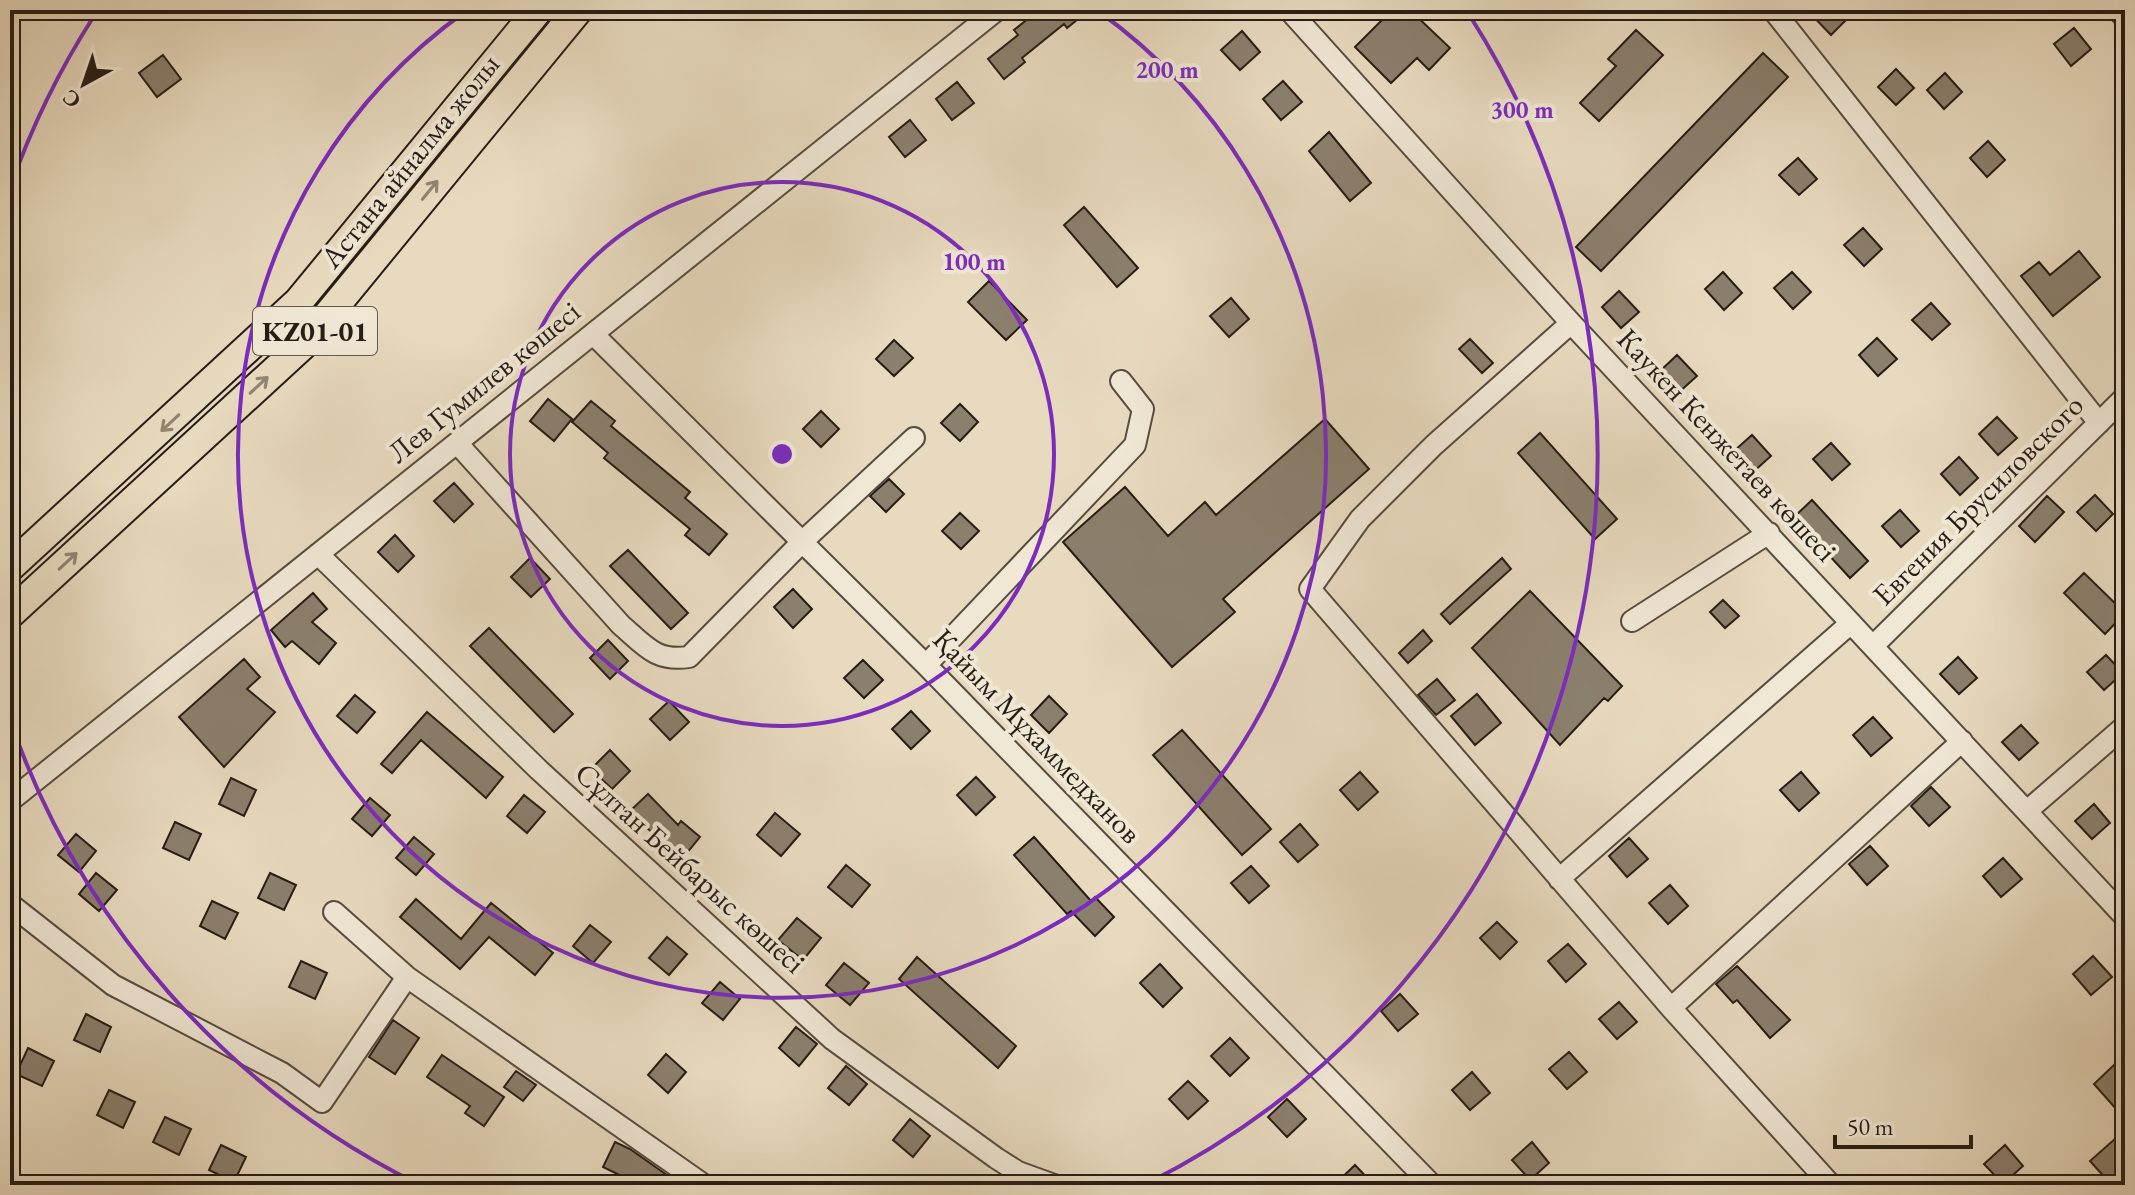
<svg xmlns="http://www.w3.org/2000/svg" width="2135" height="1195" viewBox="0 0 2135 1195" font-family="'EB Garamond',serif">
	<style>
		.building { fill: #8b7f6d; stroke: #271d15; stroke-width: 2 }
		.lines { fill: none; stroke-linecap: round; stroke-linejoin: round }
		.minor-casing { stroke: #574c40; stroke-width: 24 }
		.highway-casing { stroke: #271d15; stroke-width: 32 }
		.minor { stroke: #f0e7d5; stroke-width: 20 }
		.highway { stroke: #e8dabf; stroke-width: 28 }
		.oneway { stroke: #918572 }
		.ring { fill: none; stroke: #7b2cbf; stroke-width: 4 }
		.labels { text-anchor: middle; stroke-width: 8; stroke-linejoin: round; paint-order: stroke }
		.shield { fill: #f0e7d5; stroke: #635a4f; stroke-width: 2 }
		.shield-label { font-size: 28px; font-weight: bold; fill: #271d15 }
		.street-label { font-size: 30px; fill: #271d15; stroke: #f0e7d5 }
		.centre { fill: #7b2cbf; stroke: #f0e7d5; stroke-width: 4 }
		.ring-label { font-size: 24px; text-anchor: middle; font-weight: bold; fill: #7b2cbf; stroke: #f0e7d5; stroke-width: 8; stroke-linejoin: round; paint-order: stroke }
	</style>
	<rect width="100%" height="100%" fill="#e8dabf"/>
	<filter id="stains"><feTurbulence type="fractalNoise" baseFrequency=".0025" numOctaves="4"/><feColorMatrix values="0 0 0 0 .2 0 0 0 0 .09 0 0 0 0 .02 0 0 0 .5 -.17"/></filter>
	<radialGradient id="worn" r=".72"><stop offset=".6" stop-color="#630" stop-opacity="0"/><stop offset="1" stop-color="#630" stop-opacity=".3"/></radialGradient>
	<path class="building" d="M 1039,10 L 1089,10 L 1067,28 L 1064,24 L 1022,58 L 1025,62 L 1004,79 L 988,59 L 1018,35 L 1014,30 Z
		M 1392,10 L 1410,10 L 1450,48 L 1429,70 L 1417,58 L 1391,83 L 1355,47 Z
		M 1807,10 L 1842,10 L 1849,17 L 1831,35 Z
		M 2074,28 L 2091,49 L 2071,66 L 2054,44 Z
		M 1636,30 L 1663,55 L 1599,121 L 1580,103 L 1616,66 L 1608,59 Z
		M 1242,31 L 1260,52 L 1240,70 L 1221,50 Z
		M 1763,53 L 1788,77 L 1601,271 L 1576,247 Z
		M 163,55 L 181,79 L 157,97 L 139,73 Z
		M 1896,69 L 1914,88 L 1896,105 L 1878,87 Z
		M 1945,73 L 1962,92 L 1944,109 L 1927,90 Z
		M 1283,81 L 1302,102 L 1281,120 L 1263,99 Z
		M 957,82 L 974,103 L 952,120 L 936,99 Z
		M 910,120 L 926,140 L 905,157 L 889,137 Z
		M 1329,132 L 1371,183 L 1350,201 L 1309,151 Z
		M 1988,141 L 2005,160 L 1987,177 L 1970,158 Z
		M 1798,158 L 1817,179 L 1799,195 L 1779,175 Z
		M 1084,207 L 1138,268 L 1117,287 L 1064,225 Z
		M 1863,228 L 1882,249 L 1864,266 L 1844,245 Z
		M 2079,251 L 2100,277 L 2053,316 L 2021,276 L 2039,262 L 2050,275 Z
		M 1723,272 L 1742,293 L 1724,310 L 1705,289 Z
		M 1792,272 L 1811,292 L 1793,309 L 1774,288 Z
		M 989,281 L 1027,320 L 1006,340 L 968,302 Z
		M 1619,291 L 1639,312 L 1621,328 L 1602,307 Z
		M 1231,298 L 1249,319 L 1229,337 L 1210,316 Z
		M 1931,303 L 1950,324 L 1932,340 L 1912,320 Z
		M 1877,338 L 1897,359 L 1878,376 L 1859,355 Z
		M 1470,339 L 1493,363 L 1482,373 L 1459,349 Z
		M 894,340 L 913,358 L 894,376 L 876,359 Z
		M 1677,355 L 1697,376 L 1678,393 L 1659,372 Z
		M 548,399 L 572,419 L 554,441 L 530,421 Z
		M 591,401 L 615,421 L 611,426 L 690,492 L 685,498 L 727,534 L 709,555 L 685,535 L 690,529 L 604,458 L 608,453 L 572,422 Z
		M 960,404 L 978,422 L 960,441 L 941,423 Z
		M 821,411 L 839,429 L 821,447 L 803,429 Z
		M 1997,417 L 2017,438 L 1998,455 L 1979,434 Z
		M 1325,419 L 1369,469 L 1223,599 L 1235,612 L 1172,667 L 1063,542 L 1125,487 L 1168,536 L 1205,502 L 1216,515 Z
		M 1540,433 L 1617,519 L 1595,539 L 1518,453 Z
		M 1752,435 L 1771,456 L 1753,472 L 1734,451 Z
		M 1831,443 L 1850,464 L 1832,480 L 1813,459 Z
		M 1959,457 L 1978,478 L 1960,495 L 1941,474 Z
		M 889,479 L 904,494 L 886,512 L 870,496 Z
		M 454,483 L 473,504 L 454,522 L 434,501 Z
		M 2095,495 L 2113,514 L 2096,531 L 2077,512 Z
		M 2047,496 L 2064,512 L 2035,542 L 2019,526 Z
		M 1812,500 L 1868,561 L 1850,578 L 1794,517 Z
		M 1900,510 L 1919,531 L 1901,547 L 1882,526 Z
		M 960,513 L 979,531 L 961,549 L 942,531 Z
		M 395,535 L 414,556 L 398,572 L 378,552 Z
		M 628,550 L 688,613 L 671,629 L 610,566 Z
		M 530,558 L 550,579 L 531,597 L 511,577 Z
		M 1502,558 L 1511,569 L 1450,624 L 1441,614 Z
		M 2084,573 L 2125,613 L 2105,634 L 2064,593 Z
		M 793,589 L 812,609 L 793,628 L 774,607 Z
		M 1530,591 L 1622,686 L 1608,701 L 1604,698 L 1560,745 L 1472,648 Z
		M 313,593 L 327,609 L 312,622 L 336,643 L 319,664 L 292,641 L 285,647 L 271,630 Z
		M 1723,600 L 1739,616 L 1725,628 L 1710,612 Z
		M 489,628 L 573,714 L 554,732 L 470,646 Z
		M 1423,630 L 1432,641 L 1408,663 L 1399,653 Z
		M 608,640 L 628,661 L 610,679 L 590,658 Z
		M 2106,655 L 2123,673 L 2104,690 L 2087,672 Z
		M 1958,657 L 1977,678 L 1959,694 L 1940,674 Z
		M 244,659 L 260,677 L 247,689 L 275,712 L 224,767 L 179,717 Z
		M 863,660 L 883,680 L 864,698 L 844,678 Z
		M 1437,679 L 1455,700 L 1436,715 L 1418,695 Z
		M 1477,694 L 1501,723 L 1475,745 L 1451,716 Z
		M 355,695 L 375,712 L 357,733 L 337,716 Z
		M 1049,696 L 1067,714 L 1049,733 L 1031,715 Z
		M 669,701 L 689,722 L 670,740 L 650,719 Z
		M 911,711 L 930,731 L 911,749 L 892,729 Z
		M 427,712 L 503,777 L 486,798 L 421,740 L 392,773 L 381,764 Z
		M 1873,717 L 1892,738 L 1871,756 L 1853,735 Z
		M 2021,725 L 2038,743 L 2019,760 L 2002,742 Z
		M 1182,730 L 1271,829 L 1242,855 L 1153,755 Z
		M 610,750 L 630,771 L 612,789 L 591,769 Z
		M 1360,772 L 1378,792 L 1358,810 L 1340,790 Z
		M 1801,772 L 1819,793 L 1799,811 L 1780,790 Z
		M 976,777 L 995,797 L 976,815 L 957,795 Z
		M 231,778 L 256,790 L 244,816 L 219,804 Z
		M 1931,787 L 1950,807 L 1929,826 L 1911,806 Z
		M 648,794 L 678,825 L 681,821 L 700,837 L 682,859 L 629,812 Z
		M 524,795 L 545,812 L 527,833 L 507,816 Z
		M 370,798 L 390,815 L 372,836 L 352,819 Z
		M 2094,804 L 2110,823 L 2092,839 L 2075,821 Z
		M 775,813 L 800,834 L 781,856 L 757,835 Z
		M 175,822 L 201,834 L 189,860 L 163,848 Z
		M 1300,824 L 1318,845 L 1298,862 L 1280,842 Z
		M 76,834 L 96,851 L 79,872 L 58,855 Z
		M 414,837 L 434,854 L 416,875 L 396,858 Z
		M 1034,837 L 1091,901 L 1095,897 L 1114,917 L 1095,936 L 1071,911 L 1067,914 L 1014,855 Z
		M 1629,838 L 1648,859 L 1627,877 L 1609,856 Z
		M 1870,846 L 1888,866 L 1867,885 L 1849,864 Z
		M 2003,858 L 2022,879 L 2001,897 L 1983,876 Z
		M 846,865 L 870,885 L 852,907 L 828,887 Z
		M 1251,866 L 1269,886 L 1249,903 L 1231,883 Z
		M 96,873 L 117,890 L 99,911 L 79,894 Z
		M 270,873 L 296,885 L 284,910 L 258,898 Z
		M 1670,885 L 1688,906 L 1668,924 L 1649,903 Z
		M 416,899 L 461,939 L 491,903 L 553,953 L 535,975 L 489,937 L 460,969 L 400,917 Z
		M 212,901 L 238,913 L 225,939 L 200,926 Z
		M 797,918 L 821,938 L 803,960 L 778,940 Z
		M 1497,922 L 1517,942 L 1500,959 L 1480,938 Z
		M 590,925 L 611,942 L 593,963 L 573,946 Z
		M 667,937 L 687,954 L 669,975 L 649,958 Z
		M 1568,944 L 1586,964 L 1566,982 L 1548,961 Z
		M 2093,956 L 2112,977 L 2091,995 L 2073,974 Z
		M 917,957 L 1016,1046 L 998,1068 L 899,979 Z
		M 301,961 L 327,973 L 315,999 L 289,987 Z
		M 844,963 L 869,983 L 850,1005 L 826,985 Z
		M 1160,964 L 1182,988 L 1163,1007 L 1140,983 Z
		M 1737,966 L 1790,1020 L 1770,1038 L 1737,1000 L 1733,1003 L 1716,984 Z
		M 720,982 L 740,999 L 723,1020 L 702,1003 Z
		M 1400,994 L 1418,1014 L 1398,1031 L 1381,1011 Z
		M 1619,1002 L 1637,1022 L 1617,1039 L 1599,1019 Z
		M 86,1014 L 111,1027 L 100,1052 L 74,1040 Z
		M 393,1020 L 419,1038 L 395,1074 L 369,1057 Z
		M 796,1027 L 817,1044 L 799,1066 L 779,1048 Z
		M 1230,1038 L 1249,1058 L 1230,1076 L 1211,1056 Z
		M 28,1048 L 54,1061 L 42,1086 L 16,1074 Z
		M 1569,1052 L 1587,1072 L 1567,1089 L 1549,1069 Z
		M 666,1054 L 686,1072 L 668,1093 L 648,1075 Z
		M 442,1055 L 504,1097 L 484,1126 L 465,1113 L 470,1106 L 427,1077 Z
		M 2114,1065 L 2125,1077 L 2125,1119 L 2094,1084 Z
		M 846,1066 L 867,1084 L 849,1105 L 828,1088 Z
		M 516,1071 L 536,1085 L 523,1101 L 504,1087 Z
		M 1472,1072 L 1490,1093 L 1470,1110 L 1452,1090 Z
		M 1188,1081 L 1208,1101 L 1188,1119 L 1169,1099 Z
		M 109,1090 L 135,1102 L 123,1128 L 97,1115 Z
		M 1287,1099 L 1306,1119 L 1287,1137 L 1268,1117 Z
		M 165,1117 L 191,1129 L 179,1155 L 153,1142 Z
		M 910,1119 L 930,1136 L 913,1157 L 893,1140 Z
		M 2125,1130 L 2125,1166 L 2108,1181 L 2090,1161 Z
		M 615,1142 L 630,1149 L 681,1185 L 640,1185 L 603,1167 Z
		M 1532,1142 L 1549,1163 L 1530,1180 L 1512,1160 Z
		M 221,1145 L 246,1157 L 234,1182 L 209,1170 Z
		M 2005,1145 L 2023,1166 L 2003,1184 L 1984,1164 Z
		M 1355,1165 L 1374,1185 L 1334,1185 Z"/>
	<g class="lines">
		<g class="minor-casing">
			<path id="minor" d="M 1289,10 L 1571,323 L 2125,917
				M 1773,10 L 2099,423
				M 2118,10 L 2125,18
				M 1571,323 L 1434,445 L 1360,519 L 1310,589 L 1671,1008 L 1831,1185
				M 593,334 L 926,665 L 1432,1185
				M 457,443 L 621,625 C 645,646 656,662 689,657 L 803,541 L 914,438
				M 318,554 L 539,770 L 832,1039 L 996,1158 L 1018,1172 L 1054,1185
				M 1632,621 L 1769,533
				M 1873,646 L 2125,397
				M 926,665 L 1135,445 L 1143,409 L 1121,381
				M 10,801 L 997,10
				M 2027,811 L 2125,726
				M 1559,879 L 1851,623
				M 10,904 L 113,985 L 282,1073 L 322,1102 L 407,977
				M 334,912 L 407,977 L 704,1185
				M 1671,1008 L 1962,741"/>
		</g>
		<g class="highway-casing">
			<path id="highway" d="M 10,567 L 299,301 L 538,10
				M 10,614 L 304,344 L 578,10"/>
		</g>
		<use href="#minor" class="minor"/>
		<use href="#highway" class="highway"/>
	</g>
	<defs><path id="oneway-shaft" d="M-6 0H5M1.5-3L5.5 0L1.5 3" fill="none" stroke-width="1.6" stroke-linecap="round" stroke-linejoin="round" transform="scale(2)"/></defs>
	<g class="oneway">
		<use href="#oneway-shaft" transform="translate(430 190) rotate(-51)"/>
		<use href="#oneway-shaft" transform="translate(259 385) rotate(-43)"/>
		<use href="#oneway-shaft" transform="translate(170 423) rotate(137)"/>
		<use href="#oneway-shaft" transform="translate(68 561) rotate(-43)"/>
	</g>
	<g class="ring">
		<circle cx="782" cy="454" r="272"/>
		<path d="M1098 11A544 544 0 1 1 466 11"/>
		<path d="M418 1184A816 816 0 0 1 10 720M10 188A816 816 0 0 1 94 16M1470 16A816 816 0 0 1 1146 1184"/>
	</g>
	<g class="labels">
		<rect class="shield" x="253" y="307" width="124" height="48" rx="6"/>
		<g class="shield-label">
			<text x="315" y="341">KZ01-01</text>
		</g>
		<g class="street-label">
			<text transform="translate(410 161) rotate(-51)" y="10">Астана айналма жолы</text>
			<text transform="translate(484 382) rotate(-39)" y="10">Лев Гумилев көшесі</text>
			<text transform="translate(1727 445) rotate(47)" y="10">Каукен Кенжетаев көшесі</text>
			<text transform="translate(1978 500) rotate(-45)" y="10">Евгения Брусиловского</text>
			<text transform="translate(1037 736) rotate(46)" y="10">Қайым Мұхаммедханов</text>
			<text transform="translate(690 868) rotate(42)" y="10">Сұлтан Бейбарыс көшесі</text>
		</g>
	</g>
	<circle cx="782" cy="454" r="12" class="centre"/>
	<g class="ring-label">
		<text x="1167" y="78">200 m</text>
		<text x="1522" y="118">300 m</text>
		<text x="974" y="270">100 m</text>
	</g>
	<rect width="2135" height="1195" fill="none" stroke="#e8dabf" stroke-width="40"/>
	<rect x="12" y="12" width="2111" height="1171" fill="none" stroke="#271d15" stroke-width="4"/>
	<rect x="20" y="20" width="2095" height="1155" fill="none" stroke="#271d15" stroke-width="2"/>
	<g transform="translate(84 84) rotate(220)" stroke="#f0e7d5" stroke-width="6" paint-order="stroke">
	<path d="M0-6L14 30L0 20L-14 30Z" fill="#271d15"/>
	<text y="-12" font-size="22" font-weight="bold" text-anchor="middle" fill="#271d15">С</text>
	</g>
	<path d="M1835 1135v12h136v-12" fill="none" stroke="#271d15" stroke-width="4"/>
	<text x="1847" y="1135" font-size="24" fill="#271d15" stroke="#f0e7d5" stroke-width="6" paint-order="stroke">50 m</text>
	<rect width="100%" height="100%" filter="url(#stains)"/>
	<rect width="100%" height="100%" fill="url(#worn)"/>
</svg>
